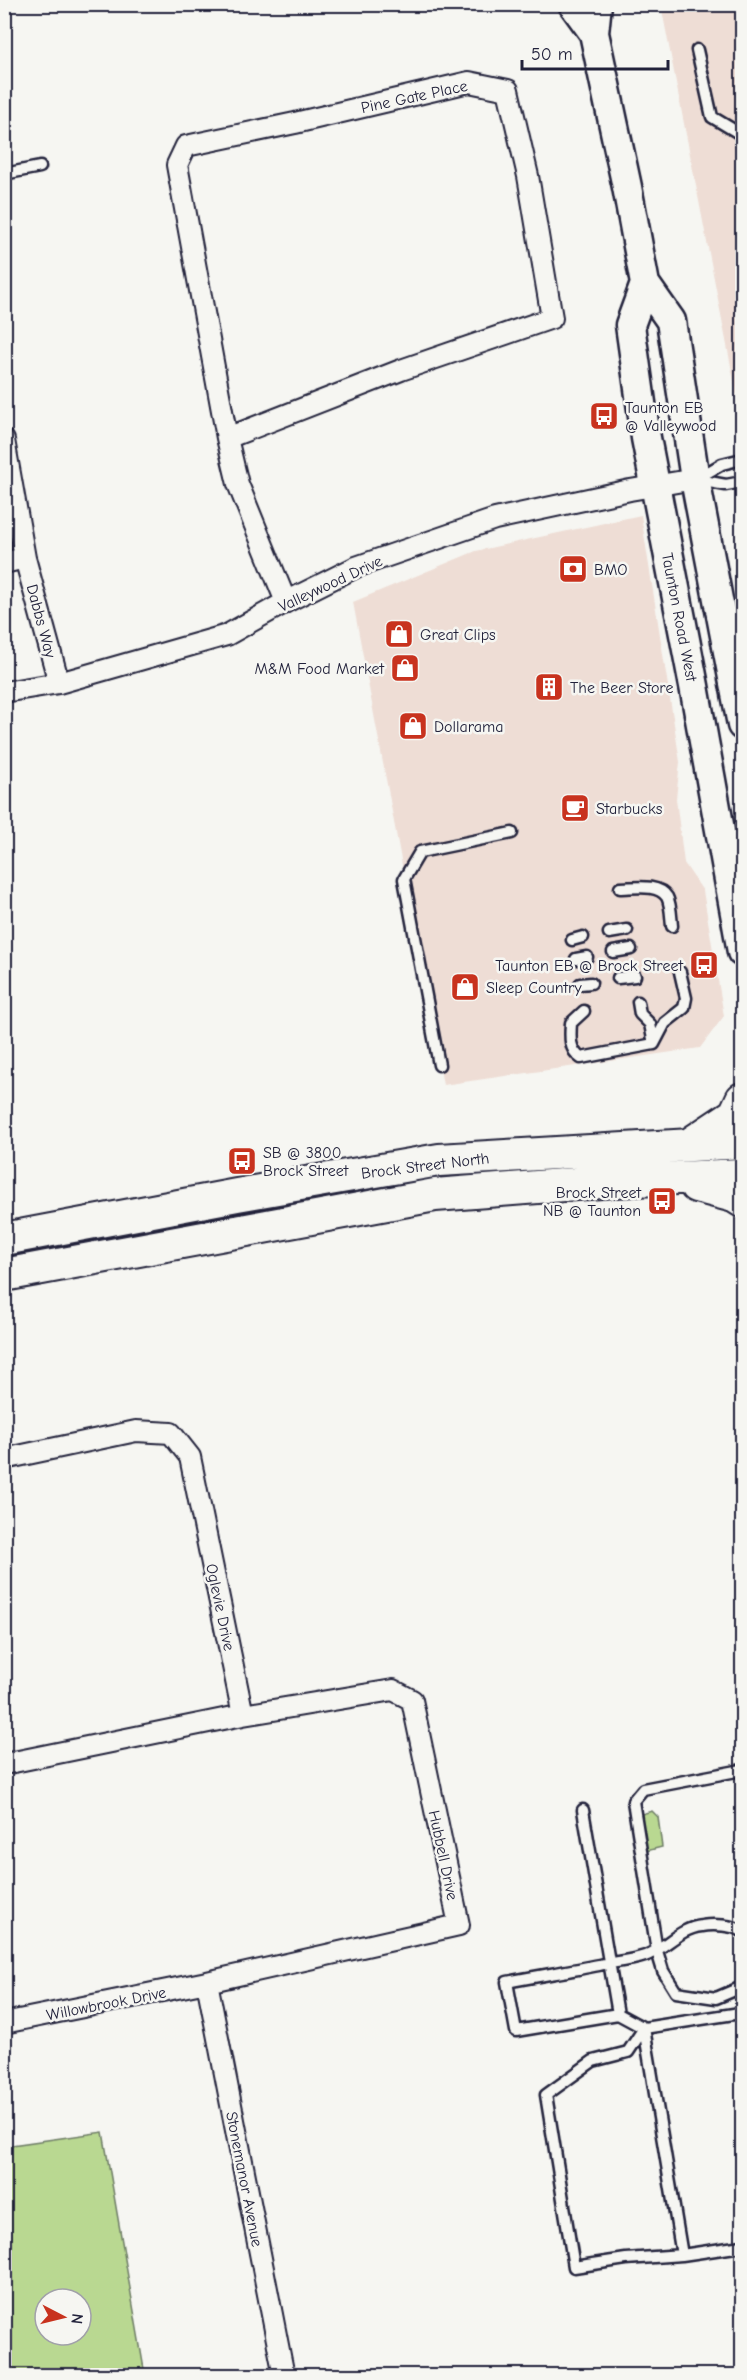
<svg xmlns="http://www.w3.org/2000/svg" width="747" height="2380" viewBox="0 0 747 2380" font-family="'Comic Neue',sans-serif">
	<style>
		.built { fill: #eeddd5 }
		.green { fill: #b9d891; stroke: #6e7d66; stroke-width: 1.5; fill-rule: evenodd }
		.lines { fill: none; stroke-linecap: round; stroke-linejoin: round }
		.service-casing { stroke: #22223b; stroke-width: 15 }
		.minor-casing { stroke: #22223b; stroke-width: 24 }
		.secondary-casing { stroke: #22223b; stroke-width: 33 }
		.primary-casing { stroke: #22223b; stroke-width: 36 }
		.service { stroke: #f6f6f2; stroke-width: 10 }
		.minor { stroke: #f6f6f2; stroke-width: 20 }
		.secondary { stroke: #f6f6f2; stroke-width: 28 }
		.primary { stroke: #f6f6f2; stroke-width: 32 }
		.labels { text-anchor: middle; stroke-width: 5; stroke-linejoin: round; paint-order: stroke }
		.street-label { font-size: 16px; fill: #22223b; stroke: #f6f6f2 }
		.poi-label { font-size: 16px; fill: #22223b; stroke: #f6f6f2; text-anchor: start }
	</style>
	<rect width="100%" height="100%" fill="#f6f6f2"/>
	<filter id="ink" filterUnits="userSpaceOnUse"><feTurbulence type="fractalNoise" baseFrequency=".0167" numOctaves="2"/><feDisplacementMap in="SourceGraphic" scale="12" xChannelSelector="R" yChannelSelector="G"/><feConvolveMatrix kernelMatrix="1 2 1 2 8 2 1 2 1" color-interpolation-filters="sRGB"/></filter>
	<g filter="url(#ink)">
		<path class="built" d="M 661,5 L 742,5 L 742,423 Z
			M 641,515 L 680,762 L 676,799 L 684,863 L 703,891 L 724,1016 L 700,1048 L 443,1085 L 353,602 L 476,551 Z"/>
		<path class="green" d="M 652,1811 L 658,1817 L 662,1847 L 646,1851 L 638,1815 Z
			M 103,2132 L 145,2375 L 5,2375 L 5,2146 ZM 45,2299 L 81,2299 L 81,2335 L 45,2335 Z"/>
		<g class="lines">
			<g class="service-casing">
				<path id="service" d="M 697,50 L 712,117 L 742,135
					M 4,174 L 40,167
					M 698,478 L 722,464 L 742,459
					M 698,480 L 726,485 L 742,482
					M 620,888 C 634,888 658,883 667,897 C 671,904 671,918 672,926
					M 609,933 L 627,930
					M 572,940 L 583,937
					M 613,952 L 631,949
					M 576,959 L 587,957
					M 618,978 L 635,976
					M 580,984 L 591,983
					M 584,1011 L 571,1023 C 570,1037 569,1050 581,1058 L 654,1044 L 650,1024 L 640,1014 L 638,1002
					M 654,1044 L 665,1023 L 684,1008 L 686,998 L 680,972
					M 439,1065 L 404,879 L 420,852 L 512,833
					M 742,1770 L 643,1789 L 633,1801 L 657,1951 L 663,1971 L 676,1992 L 716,1998 L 742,1987
					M 583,1810 L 618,2014 L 516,2031 L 507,1982 C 538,1976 569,1971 599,1965 C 614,1962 630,1961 645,1956 C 665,1949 679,1928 702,1926 C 713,1924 733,1925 742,1931
					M 618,2014 L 644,2028 L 628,2052 L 593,2061 L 546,2095 L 574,2267 L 626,2259 L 682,2255
					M 742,2014 L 740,2013 L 644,2028 L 682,2255 L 742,2246"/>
			</g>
			<g class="minor-casing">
				<path id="minor" d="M 469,82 L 508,90 L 528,176 L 552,318 L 401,370 L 227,438 L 177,165 L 186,146 L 295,123 Z
					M 227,438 L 238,484 L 286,602
					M 4,440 L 25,558 L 59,683
					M 4,563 L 25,558
					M 4,692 L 59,683 L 227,635 L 286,602 L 356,567 L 495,519 L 630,490 L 695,479
					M 4,1459 L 136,1431 L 171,1433 L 190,1457 L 243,1715 L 4,1764
					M 207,1982 L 284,2376
					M 4,2023 L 207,1982 L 459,1925 L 412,1700 L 393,1690 L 243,1715"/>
			</g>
			<g class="secondary-casing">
				<path id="secondary" d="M 573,4 L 594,33
					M 597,4 L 594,33 L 627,187 L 645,284 L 671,321 L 695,479 L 742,725
					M 645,284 L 630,325 L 646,438 L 694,686 L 742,952"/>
			</g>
			<g class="primary-casing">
				<path id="primary" d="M 690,1144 L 735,1114 L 742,1099
					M 696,1186 L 734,1196 L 742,1201
					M 4,1239 L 237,1195 L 439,1160 L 742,1142
					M 4,1275 L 435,1195 L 614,1181 L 742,1175"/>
			</g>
			<use href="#service" class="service"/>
			<use href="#minor" class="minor"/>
			<use href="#secondary" class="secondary"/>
			<use href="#primary" class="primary"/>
		</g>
	</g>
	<defs>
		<g id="bus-square" transform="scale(1.5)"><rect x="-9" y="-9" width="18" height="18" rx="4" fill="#c8321e" stroke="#f6f6f2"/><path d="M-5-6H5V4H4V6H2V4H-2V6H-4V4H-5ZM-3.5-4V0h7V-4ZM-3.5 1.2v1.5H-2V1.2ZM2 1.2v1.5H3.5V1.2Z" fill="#fff"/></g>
		<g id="bank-square" transform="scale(1.5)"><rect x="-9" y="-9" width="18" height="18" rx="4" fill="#c8321e" stroke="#f6f6f2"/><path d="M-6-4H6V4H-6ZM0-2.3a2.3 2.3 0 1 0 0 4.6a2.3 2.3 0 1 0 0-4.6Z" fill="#fff"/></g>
		<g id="shop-square" transform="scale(1.5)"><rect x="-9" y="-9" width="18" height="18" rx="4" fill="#c8321e" stroke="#f6f6f2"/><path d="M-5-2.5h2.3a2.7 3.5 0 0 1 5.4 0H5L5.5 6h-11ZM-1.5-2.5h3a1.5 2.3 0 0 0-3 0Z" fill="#fff"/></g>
		<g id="building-square" transform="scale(1.5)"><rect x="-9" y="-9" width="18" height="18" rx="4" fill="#c8321e" stroke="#f6f6f2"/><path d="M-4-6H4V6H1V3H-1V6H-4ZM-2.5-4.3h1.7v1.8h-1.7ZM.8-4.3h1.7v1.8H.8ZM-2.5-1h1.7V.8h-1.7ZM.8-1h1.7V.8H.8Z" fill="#fff"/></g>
		<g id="cafe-square" transform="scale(1.5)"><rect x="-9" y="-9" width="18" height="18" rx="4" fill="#c8321e" stroke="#f6f6f2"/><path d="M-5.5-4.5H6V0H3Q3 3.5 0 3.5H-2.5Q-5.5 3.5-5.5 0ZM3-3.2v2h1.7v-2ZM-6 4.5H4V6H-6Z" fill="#fff"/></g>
	</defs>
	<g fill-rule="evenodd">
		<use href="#bus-square" x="604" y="416"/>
		<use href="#bank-square" x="573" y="569"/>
		<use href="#shop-square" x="399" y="634"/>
		<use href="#shop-square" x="405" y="668"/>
		<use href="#building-square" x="549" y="687"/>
		<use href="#shop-square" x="413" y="726"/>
		<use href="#cafe-square" x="575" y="808"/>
		<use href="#bus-square" x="704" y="965"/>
		<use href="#shop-square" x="465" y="987"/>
		<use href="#bus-square" x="242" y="1161"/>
		<use href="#bus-square" x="662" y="1201"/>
	</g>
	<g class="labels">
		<g class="street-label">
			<text transform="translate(414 96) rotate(-12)" y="6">Pine Gate Place</text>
			<text transform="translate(330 583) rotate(-25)" y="6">Valleywood Drive</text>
			<text transform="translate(680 617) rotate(79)" y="6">Taunton Road West</text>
			<text transform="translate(42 621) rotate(75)" y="6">Dabbs Way</text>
			<text transform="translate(425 1165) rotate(-7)" y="6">Brock Street North</text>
			<text transform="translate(221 1607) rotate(78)" y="6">Oglevie Drive</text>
			<text transform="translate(444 1855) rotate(78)" y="6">Hubbell Drive</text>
			<text transform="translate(106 2003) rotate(-11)" y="6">Willowbrook Drive</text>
			<text transform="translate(245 2179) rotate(79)" y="6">Stonemanor Avenue</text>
		</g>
		<g class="poi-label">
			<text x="625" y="413">Taunton EB<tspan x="625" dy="18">@ Valleywood</tspan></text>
			<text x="594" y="575">BMO</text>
			<text x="420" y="640">Great Clips</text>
			<text x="384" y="674" text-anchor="end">M&amp;M Food Market</text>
			<text x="570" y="693">The Beer Store</text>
			<text x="434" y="732">Dollarama</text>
			<text x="596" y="814">Starbucks</text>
			<text x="683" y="971" text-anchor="end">Taunton EB @ Brock Street</text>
			<text x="486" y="993">Sleep Country</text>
			<text x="263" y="1158">SB @ 3800<tspan x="263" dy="18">Brock Street</tspan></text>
			<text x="641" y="1198" text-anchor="end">Brock Street<tspan x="641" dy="18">NB @ Taunton</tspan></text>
		</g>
	</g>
	<rect width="747" height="2380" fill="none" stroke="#f6f6f2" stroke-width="24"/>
	<rect x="12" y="12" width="723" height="2356" fill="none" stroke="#22223b" stroke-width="2" filter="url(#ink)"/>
	<g transform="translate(63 2317) rotate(97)"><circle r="28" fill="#f6f6f2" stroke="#a1a1a9" stroke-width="1.5"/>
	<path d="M0-4.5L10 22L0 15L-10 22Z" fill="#c8321e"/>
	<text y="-9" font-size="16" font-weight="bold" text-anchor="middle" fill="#22223b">N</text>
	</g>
	<path d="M522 60v9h146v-9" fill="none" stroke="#22223b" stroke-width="3"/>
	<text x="531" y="60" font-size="18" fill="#22223b" stroke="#f6f6f2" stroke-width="4.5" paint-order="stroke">50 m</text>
</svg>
